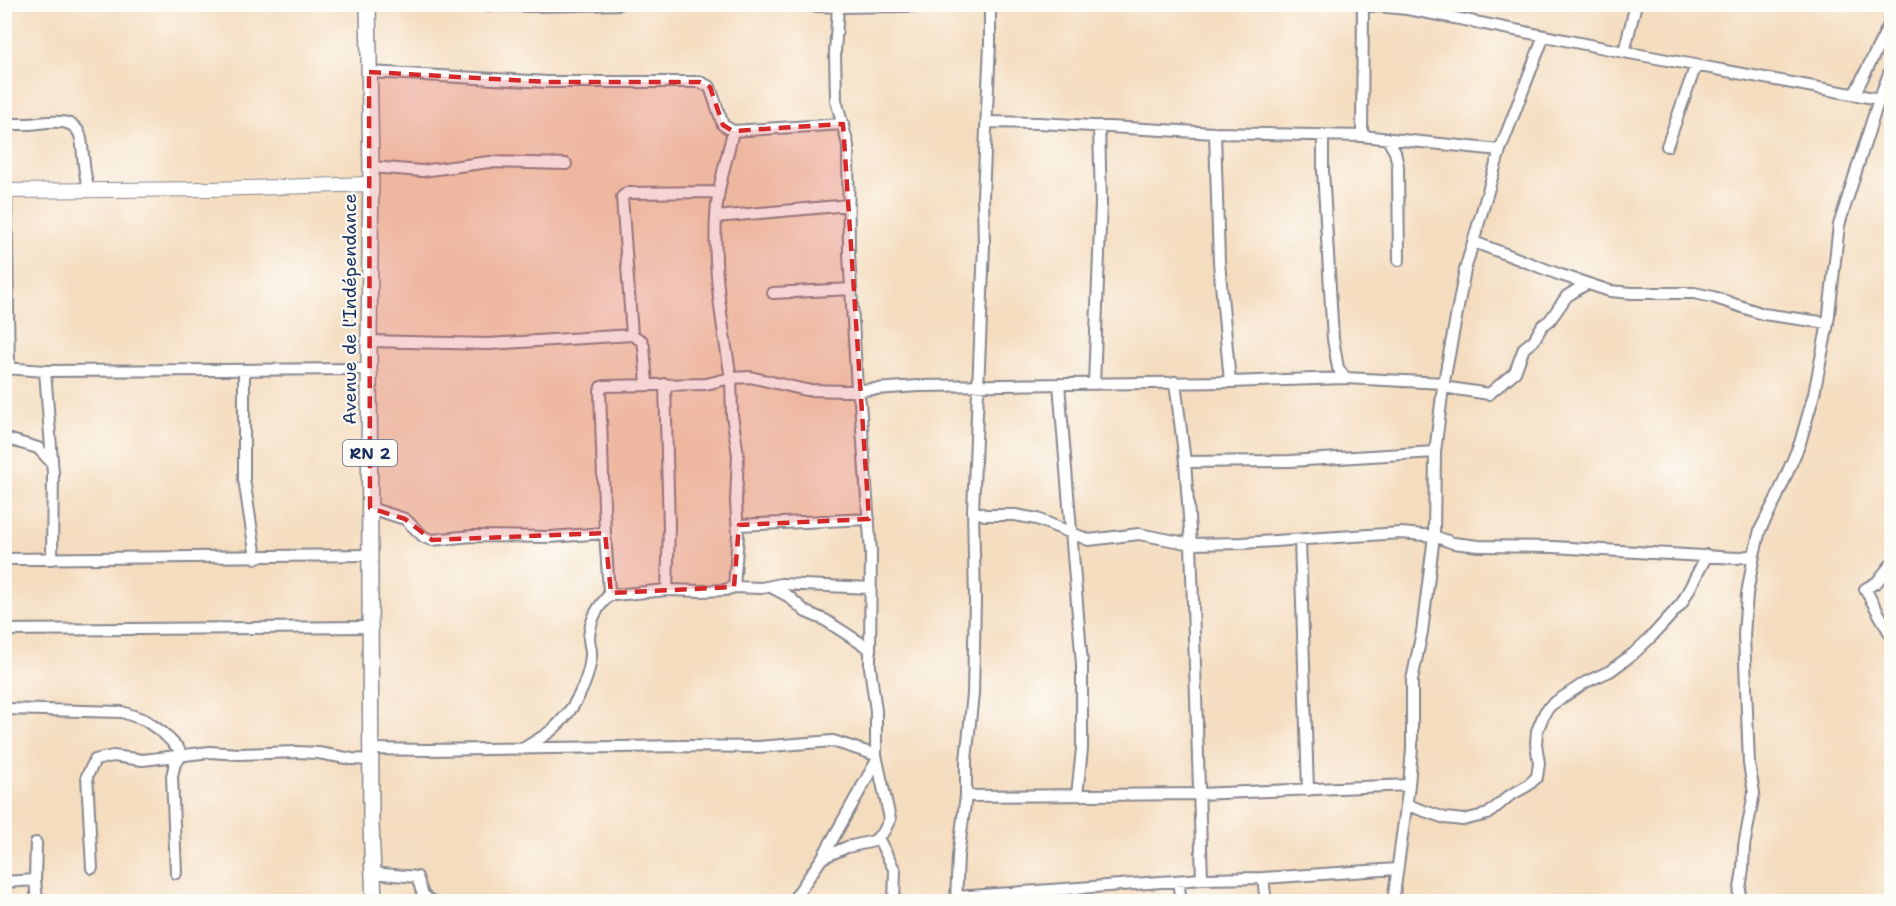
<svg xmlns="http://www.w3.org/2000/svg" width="1896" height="906" viewBox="0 0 1896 906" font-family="'Shantell Sans',sans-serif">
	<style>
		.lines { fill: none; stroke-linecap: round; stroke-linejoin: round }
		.street-casing { stroke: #88868e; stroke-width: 14 }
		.secondary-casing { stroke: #88868e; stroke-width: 16 }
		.primary-casing { stroke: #88868e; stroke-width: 18 }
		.street { stroke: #fff; stroke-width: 10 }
		.secondary { stroke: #fff; stroke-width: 14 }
		.primary { stroke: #fff; stroke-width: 15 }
		.marked { fill: #d62828; fill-opacity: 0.2; stroke: #d62828; stroke-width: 4.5; stroke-dasharray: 12 8; stroke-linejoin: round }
		.labels { text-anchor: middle; stroke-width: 4.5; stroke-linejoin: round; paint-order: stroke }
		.shield { fill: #fdfcf7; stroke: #5f6c8c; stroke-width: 1.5 }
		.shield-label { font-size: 16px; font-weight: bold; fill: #1b2f5e }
		.street-label { font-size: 18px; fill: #1b2f5e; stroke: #fdfcf7 }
	</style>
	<rect width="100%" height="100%" fill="#fdfcf7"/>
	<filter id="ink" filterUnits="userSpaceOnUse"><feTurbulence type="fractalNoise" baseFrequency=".0167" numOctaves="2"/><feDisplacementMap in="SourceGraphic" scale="12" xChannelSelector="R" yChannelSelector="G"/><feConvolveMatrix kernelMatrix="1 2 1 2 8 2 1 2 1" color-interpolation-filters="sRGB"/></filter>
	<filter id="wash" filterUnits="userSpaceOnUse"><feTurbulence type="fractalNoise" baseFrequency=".008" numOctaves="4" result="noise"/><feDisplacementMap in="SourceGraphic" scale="24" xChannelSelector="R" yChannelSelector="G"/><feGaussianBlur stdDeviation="1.35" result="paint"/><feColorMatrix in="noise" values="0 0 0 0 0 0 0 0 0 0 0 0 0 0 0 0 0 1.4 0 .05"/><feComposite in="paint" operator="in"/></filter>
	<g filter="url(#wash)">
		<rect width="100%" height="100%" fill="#f4dcbe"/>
	</g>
	<g filter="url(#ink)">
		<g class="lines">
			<g class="street-casing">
				<path id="street" d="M 426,4 L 535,6 L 620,4
					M 781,4 L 838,7 L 1024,4
					M 1358,4 L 1407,9 L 1450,17 L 1624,52 L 1879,99
					M 838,7 L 835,52 L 836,100 L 848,145 L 849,254 L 857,389 L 860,402 L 871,553 L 870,649
					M 1624,52 L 1636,4
					M 369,72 L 548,82 L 700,82 L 710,87 L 723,125 L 733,131 L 843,124
					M 1855,93 L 1892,19
					M 987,122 L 1039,123 L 1215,133 L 1362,136 L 1500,150
					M 4,124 C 12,124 20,124 28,124 C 46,123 76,114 81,139 C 84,156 83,173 89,190
					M 1215,133 L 1219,262 L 1230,382
					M 1323,135 L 1323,170 L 1333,339 L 1338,368 L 1345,378
					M 1362,136 L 1363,5
					M 1387,138 L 1395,152 L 1398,166 L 1399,260
					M 1667,146 L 1696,65
					M 371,167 L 422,171 L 489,162 L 566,164
					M 6,191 L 9,368
					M 716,217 L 849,205
					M 1474,242 L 1558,274 L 1610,291 L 1632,293 L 1694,293 L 1713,297 L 1763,314 L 1828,323
					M 773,293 L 851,289
					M 632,335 L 622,197 L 627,193 L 719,192
					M 369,341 L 488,344 L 632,335 L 642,341 L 644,347 L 647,384
					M 4,368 L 45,371 L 369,369
					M 45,371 L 53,473 L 52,559
					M 244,371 L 244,479 L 256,558
					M 1175,382 L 1185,462 L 1191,544 L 1202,879
					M 665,384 L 669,527 L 667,590
					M 1059,384 L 1082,664 L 1082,749 L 1077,795
					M 1094,384 L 1101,203 L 1099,126
					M 1443,387 L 1489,394 L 1515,372 L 1524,348 L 1534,340 L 1542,326 L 1550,320 L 1567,296 L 1586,284
					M 4,438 L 38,448 L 52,463
					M 1185,462 L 1290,461 L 1435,452
					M 370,508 L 405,519 L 424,537 L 432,540 L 472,536 L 550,537 L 605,533
					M 973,511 L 985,515 L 1015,515 L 1037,519 L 1089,540 L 1139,534 L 1191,544 L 1242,543 L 1401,533 L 1434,536 L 1453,543 L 1479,546 L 1553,547 L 1736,558 L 1754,555
					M 739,525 L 869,519
					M 1300,540 L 1308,790
					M 4,559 L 370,555
					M 1892,563 L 1877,582 L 1865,589 L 1892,637
					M 734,587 L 738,535 L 736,501 L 738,455 L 732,415 L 731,378 L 750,377 L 806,390 L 847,391 L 918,386 L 1230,382 L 1345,378 L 1444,383
					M 771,587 L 788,596 L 806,612 L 825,620 L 870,649 L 870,667 L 876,711 L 876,755 L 890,819 L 884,831 L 874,841 L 847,847 L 822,858
					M 611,593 L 609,591 L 605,533 L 600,391 L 601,387 L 605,386 L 706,384 L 731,378 C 722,324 713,271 716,217 C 717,188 727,159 733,131
					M 4,630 L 370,627
					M 4,709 L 122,712 L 145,720 L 163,733 L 178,748 L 182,756 L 175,763 L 172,776 L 176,873
					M 371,749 L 428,750 L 685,746 L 758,747 L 833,741 L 876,755
					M 522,749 C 532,743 544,737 553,729 C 573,712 589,682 591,656 C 592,650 589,644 589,638 C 590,619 598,606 611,593 L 614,595 L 667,590 L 701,591 L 725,590 L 734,587 L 761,588 L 781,584 L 871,588
					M 966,796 L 1199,794 L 1409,785
					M 1407,805 L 1445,818 L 1463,820 L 1488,814 L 1509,796 L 1527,786 L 1537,777 L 1539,763 L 1536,744 L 1537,731 L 1545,712 L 1551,705 L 1586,682 L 1610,671 L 1633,654 L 1652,636 L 1682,603 L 1707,555
					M 878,838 L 895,871 L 894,902
					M 36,843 L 35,880 L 37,902
					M 92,868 L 87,776 L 95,760 L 113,756 L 143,760 L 210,752 L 239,754 L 296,752 L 318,753 L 352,759 L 371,760
					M 372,873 L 417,877 L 423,895 L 432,902
					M 1263,878 L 1266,902
					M 1178,881 L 1181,902
					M 4,882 L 35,880
					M 956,897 L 1202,879 L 1263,878 L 1397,869
					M 792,902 L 822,858 L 877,760
					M 956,902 L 958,856 L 966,796 L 966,760 L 973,694 L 975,599 L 973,511 L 984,245 L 983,196 L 990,44 L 990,5
					M 1393,902 L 1409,785 L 1412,749 L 1412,680 L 1422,632 L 1434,536 L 1435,452 L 1443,387 L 1465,270 L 1481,215 L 1500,150 L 1544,36
					M 1738,902 L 1743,869 L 1744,846 L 1754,793 L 1749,764 L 1744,635 L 1747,594 L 1754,555 L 1760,530 L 1777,497 L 1800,443 L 1814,394 L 1828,323 L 1839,225 L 1879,99 L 1892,66"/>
			</g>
			<g class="secondary-casing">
				<path id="secondary" d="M 4,191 L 212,189 L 370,184"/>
			</g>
			<g class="primary-casing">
				<path id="primary" d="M 368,4 L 371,167 L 369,341 L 371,825 L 374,902"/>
			</g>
			<use href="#street" class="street"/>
			<use href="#secondary" class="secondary"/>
			<use href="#primary" class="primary"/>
		</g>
	</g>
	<path class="marked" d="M 369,72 L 548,82 L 700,82 L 710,87 L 723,125 L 733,131 L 843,124 L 869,519 L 739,525 L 734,587 L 611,593 L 605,533 L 432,540 L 405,519 L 370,508 Z"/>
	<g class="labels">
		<rect class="shield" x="343" y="440" width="54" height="26" rx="4.5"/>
		<g class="shield-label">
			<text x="370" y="459">RN 2</text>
		</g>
		<g class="street-label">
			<text transform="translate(350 309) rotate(-90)" y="6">Avenue de l'Indépendance</text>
		</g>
	</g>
	<rect width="1896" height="906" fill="none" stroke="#fdfcf7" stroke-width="24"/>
</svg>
